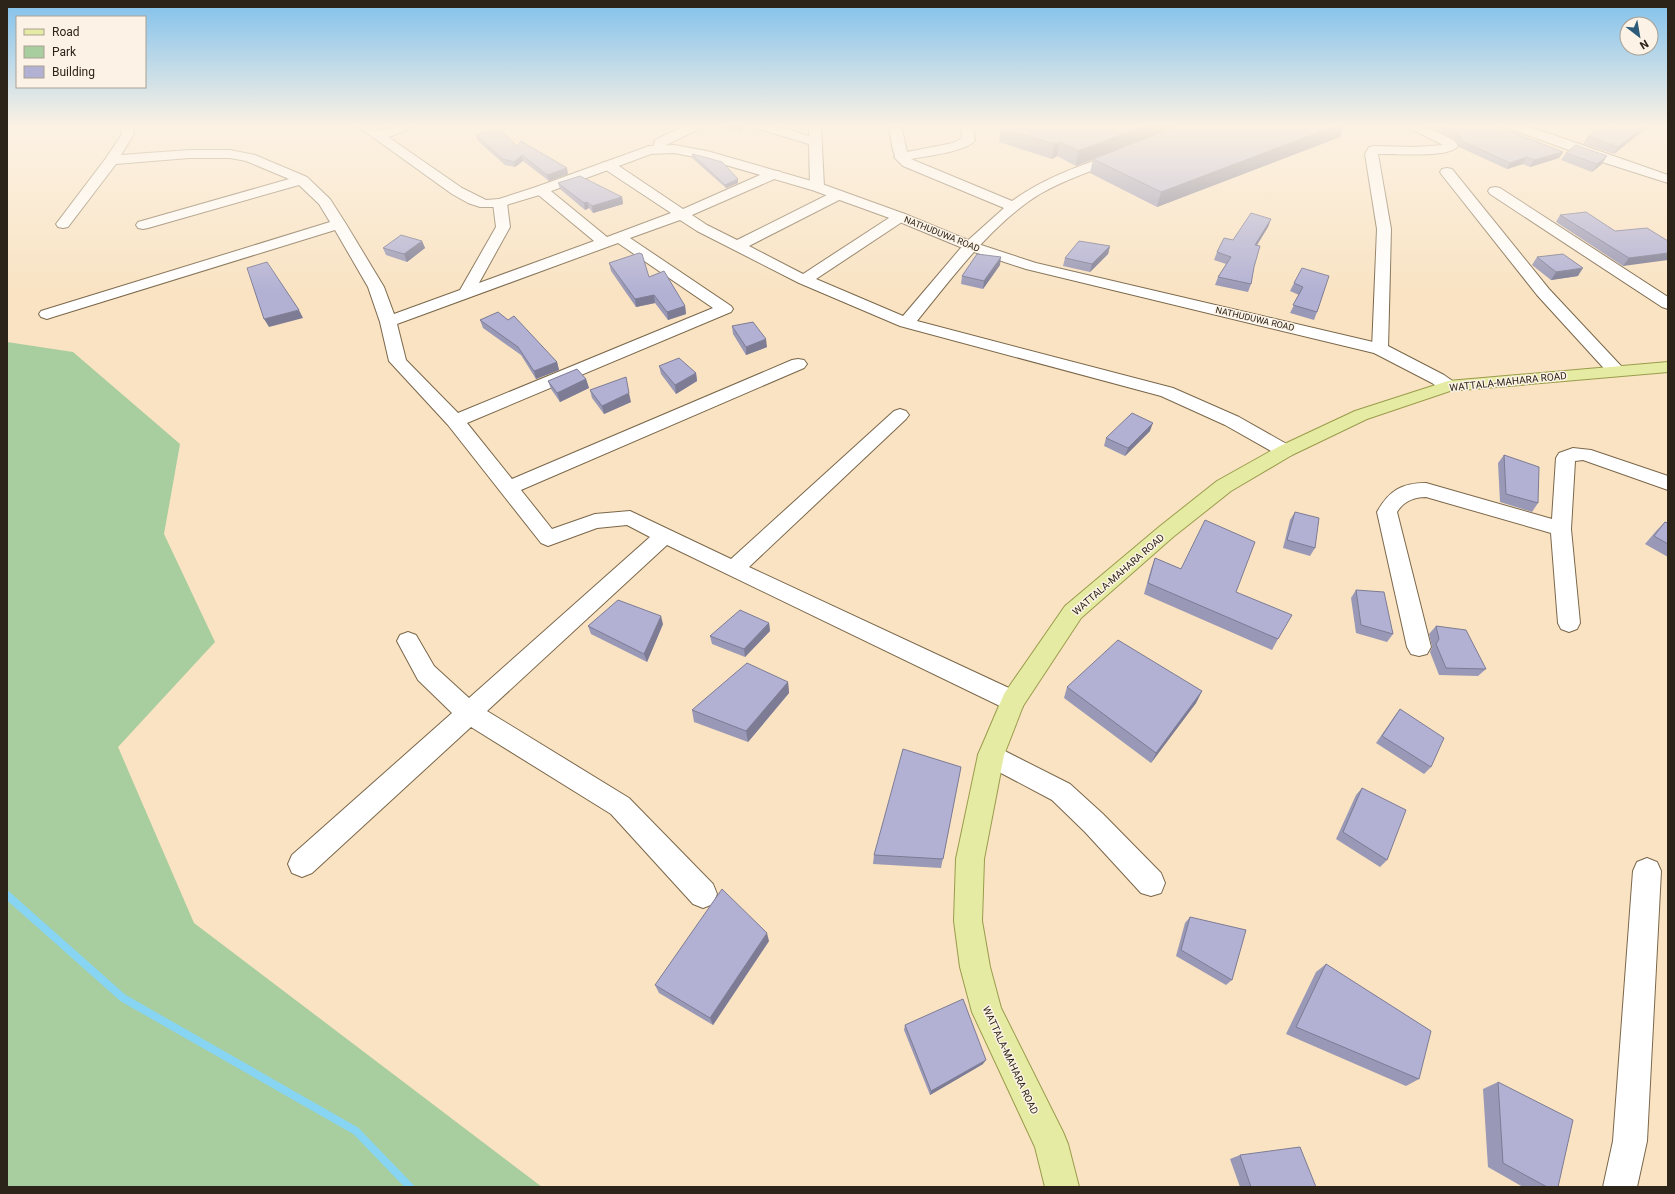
<svg xmlns="http://www.w3.org/2000/svg" width="1675" height="1194" viewBox="0 0 1675 1194" font-family="Roboto,sans-serif">
	<style>
		.green { fill: #a8cd9e }
		.lines { fill: none; stroke-linecap: round; stroke-linejoin: round }
		.stream { stroke: #87d5f2; stroke-width: 8 }
		.minor-casing { stroke: #7a674a; stroke-width: 2 }
		.tertiary-casing { stroke: #7a674a; stroke-width: 2 }
		.primary-casing { stroke: #9a9c4b; stroke-width: 2 }
		.minor { fill: #fff; fill-rule: evenodd }
		.tertiary { fill: #fff; fill-rule: evenodd }
		.primary { fill: #e6eba4; fill-rule: evenodd }
		.wall { fill: #9998b6 }
		.shaded-wall { fill: #7d7c94 }
		.building { fill: #b2b1d4; stroke: #7d7c94 }
		.labels { text-anchor: middle; stroke-width: 3; stroke-linejoin: round; paint-order: stroke }
		.far-street-label { font-size: 9px; fill: #2c2418; stroke: #fcf3e6 }
		.street-label { font-size: 10px; fill: #2c2418; stroke: #fcf3e6 }
	</style>
	<rect width="100%" height="100%" fill="#f9e3c3"/>
	<path class="green" d="M 7,342 L 73,352 L 180,444 L 164,534 L 215,642 L 118,747 L 194,923 L 542,1187 L 7,1187 Z"/>
	<g class="lines">
		<path class="stream" d="M 7,895 L 123,998 L 356,1131 L 410,1187"/>
		<g class="minor-casing">
			<path id="minor" d="M 121,125 L 133,125 L 134,134 L 121,155 L 189,150 L 230,150 L 255,155 L 307,177 L 330,199 L 346,224 L 384,287 L 394,314 L 460,290 L 496,227 L 493,203 L 495,200 L 500,199 L 505,200 L 507,203 L 510,227 L 479,283 L 594,241 L 536,193 L 534,190 L 536,187 L 541,186 L 546,187 L 607,237 L 671,213 L 603,168 L 601,165 L 603,162 L 613,162 L 683,209 L 769,171 L 779,171 L 781,174 L 779,177 L 692,215 L 707,225 L 737,240 L 833,192 L 838,191 L 843,192 L 845,195 L 843,198 L 749,246 L 803,274 L 895,214 L 900,213 L 905,214 L 907,217 L 905,220 L 816,279 L 903,316 L 965,243 L 1004,208 L 903,166 L 894,157 L 895,156 L 892,146 L 889,125 L 901,125 L 907,152 L 953,143 L 962,138 L 961,125 L 973,125 L 975,140 C 967,152 926,156 911,159 L 1012,201 C 1046,177 1077,167 1115,153 L 1125,153 L 1127,156 L 1125,159 C 1096,169 1066,179 1040,194 C 992,223 952,278 917,321 L 1173,388 L 1239,417 L 1292,447 L 1295,451 L 1292,455 L 1285,457 L 1278,455 L 1225,425 L 1161,396 L 900,326 L 799,283 L 697,231 L 680,220 L 630,238 L 731,306 L 733,309 L 731,312 L 467,423 L 512,479 L 792,360 L 798,359 L 804,360 L 807,364 L 804,368 L 521,490 L 552,529 L 595,514 L 630,511 L 731,559 L 894,411 L 900,409 L 906,411 L 909,415 L 906,419 L 749,567 L 1022,694 L 1025,701 L 1022,708 L 1013,711 L 1004,708 L 667,545 L 487,711 L 629,798 L 713,884 L 717,894 L 713,904 L 703,908 L 693,904 L 611,814 L 471,727 L 312,873 L 302,877 L 292,873 L 288,864 L 292,855 L 452,713 L 418,680 L 397,641 L 400,635 L 408,632 L 416,635 L 434,666 L 469,698 L 650,537 L 627,525 L 597,528 L 548,546 L 541,543 L 448,425 L 389,361 L 380,322 L 368,287 L 335,230 L 53,317 L 47,319 L 41,317 L 39,314 L 41,311 L 330,222 L 319,204 L 299,185 L 148,228 L 143,229 L 138,228 L 136,225 L 138,222 L 289,179 L 246,161 L 230,158 L 189,158 L 116,164 L 68,227 L 63,228 L 58,227 L 56,224 L 106,158 L 122,134 ZM 618,243 L 713,308 L 458,413 L 406,360 L 397,324 Z
				M 395,125 L 413,125 L 411,128 L 384,139 L 376,139 L 374,136 L 376,133 Z
				M 686,125 L 703,125 L 701,128 L 666,145 L 664,152 L 654,152 L 653,149 L 655,140 Z
				M 753,125 L 773,125 L 809,136 L 809,125 L 821,125 L 824,187 L 822,190 L 812,190 L 810,187 L 809,144 L 755,128 Z
				M 1407,125 L 1423,125 L 1454,140 L 1458,146 C 1449,159 1393,153 1378,154 L 1391,229 L 1388,349 L 1386,353 L 1380,354 L 1374,353 L 1372,349 L 1377,229 L 1365,154 L 1369,147 L 1374,146 L 1415,147 L 1443,145 L 1409,128 Z
				M 1506,125 L 1525,125 L 1668,175 L 1668,183 L 1599,161 L 1508,128 Z
				M 1447,168 L 1452,169 L 1549,289 L 1622,367 L 1625,371 L 1622,375 L 1616,376 L 1610,375 L 1537,295 L 1442,175 L 1440,172 L 1442,169 Z
				M 1495,187 L 1500,188 L 1668,297 L 1668,309 L 1662,307 L 1490,194 L 1488,191 L 1490,188 Z
				M 1573,448 L 1591,450 L 1668,476 L 1668,490 L 1583,460 L 1575,461 L 1571,529 L 1580,623 L 1577,629 L 1569,632 L 1561,629 L 1558,623 L 1551,533 L 1426,497 C 1414,497 1403,502 1397,512 L 1431,647 L 1427,654 L 1419,656 L 1411,654 L 1407,647 L 1377,512 C 1389,491 1401,483 1426,483 L 1552,519 L 1556,458 L 1559,453 Z
				M 991,744 L 1070,784 L 1103,814 L 1161,873 L 1165,883 L 1161,893 L 1151,896 L 1141,893 L 1085,832 L 1052,800 L 982,763 L 978,755 L 982,747 Z
				M 1647,858 L 1657,862 L 1661,871 L 1647,1141 L 1637,1187 L 1603,1187 L 1613,1141 L 1633,871 L 1637,862 Z"/>
		</g>
		<g class="tertiary-casing">
			<path id="tertiary" d="M 356,125 L 371,125 L 462,188 L 486,200 L 499,199 L 536,187 L 649,146 L 674,145 L 707,151 L 822,184 L 905,214 L 975,243 L 1036,263 L 1386,345 L 1444,375 L 1454,382 L 1457,386 L 1454,390 L 1448,391 L 1442,390 L 1432,383 L 1374,353 L 1026,269 L 965,249 L 895,220 L 812,190 L 705,159 L 674,153 L 651,154 L 546,193 L 500,207 L 480,207 L 468,203 L 452,194 Z"/>
		</g>
		<g class="primary-casing">
			<path id="primary" d="M 1668,362 L 1668,372 L 1450,391 L 1367,419 L 1292,455 L 1231,491 L 1173,537 L 1081,618 L 1023,706 L 1004,755 L 984,859 L 982,921 L 990,967 L 1001,1008 L 1063,1132 L 1068,1144 L 1079,1187 L 1045,1187 L 1035,1147 L 972,1012 L 960,967 L 954,921 L 956,859 L 978,755 L 1004,694 L 1065,606 L 1159,527 L 1217,481 L 1278,447 L 1355,411 L 1448,381 Z"/>
		</g>
		<use href="#minor" class="minor"/>
		<use href="#tertiary" class="tertiary"/>
		<use href="#primary" class="primary"/>
	</g>
	<path class="wall" d="M 717,125 L 746,125 L 739,132 L 737,130 L 737,129 L 733,131 Z
		M 1427,125 L 1494,125 L 1563,152 L 1559,158 L 1530,167 L 1523,164 L 1507,169 L 1459,147 L 1455,139 Z
		M 1649,126 L 1614,154 L 1583,144 L 1588,136 L 1612,128 Z
		M 1001,128 L 1340,137 L 1157,207 L 1090,173 L 1093,159 L 1076,166 L 1057,156 L 1052,159 L 999,142 Z
		M 476,135 L 517,146 L 568,174 L 549,181 L 523,161 L 515,167 L 505,165 L 478,141 Z
		M 1566,153 L 1602,164 L 1592,172 L 1561,160 Z
		M 692,154 L 738,179 L 738,183 L 726,188 L 692,158 Z
		M 558,183 L 622,197 L 623,204 L 593,213 L 589,208 L 585,210 L 560,189 Z
		M 1560,215 L 1615,231 L 1668,241 L 1623,266 L 1556,222 Z
		M 1271,219 L 1268,227 L 1257,245 L 1251,284 L 1248,292 L 1215,285 L 1218,277 L 1226,264 L 1214,260 L 1217,252 L 1233,240 Z
		M 422,241 L 425,248 L 407,262 L 386,255 L 383,248 Z
		M 1110,246 L 1108,254 L 1090,272 L 1063,266 L 1065,258 Z
		M 1537,257 L 1578,276 L 1551,280 L 1532,265 Z
		M 609,263 L 649,277 L 685,306 L 686,314 L 668,320 L 655,303 L 636,307 L 611,271 Z
		M 1000,265 L 983,289 L 961,284 L 962,276 Z
		M 1302,268 L 1317,312 L 1314,320 L 1290,313 L 1299,295 L 1290,291 L 1294,283 Z
		M 480,320 L 557,362 L 559,370 L 536,379 L 521,355 L 483,328 Z
		M 732,326 L 767,347 L 746,355 L 733,334 Z
		M 659,366 L 696,373 L 697,381 L 676,394 L 661,374 Z
		M 586,379 L 589,388 L 560,402 L 551,389 L 548,381 Z
		M 590,390 L 631,402 L 604,414 L 592,398 Z
		M 1150,431 L 1125,456 L 1104,446 L 1106,438 Z
		M 1504,455 L 1538,503 L 1532,512 L 1500,502 L 1498,463 Z
		M 1295,512 L 1315,548 L 1310,556 L 1283,548 L 1290,520 Z
		M 1665,522 L 1668,523 L 1668,557 L 1645,544 L 1657,530 Z
		M 1155,558 L 1236,592 L 1278,639 L 1272,650 L 1144,594 L 1151,569 Z
		M 1356,590 L 1393,634 L 1387,642 L 1356,633 L 1351,598 Z
		M 769,623 L 770,631 L 745,657 L 712,644 L 710,636 Z
		M 663,624 L 647,662 L 591,634 L 588,626 Z
		M 1436,626 L 1486,669 L 1478,676 L 1439,675 L 1430,652 L 1432,647 L 1429,634 Z
		M 788,682 L 789,693 L 748,742 L 694,722 L 692,710 Z
		M 1067,687 L 1202,691 L 1196,703 L 1151,763 L 1064,698 Z
		M 1400,709 L 1431,767 L 1424,774 L 1376,743 L 1394,717 Z
		M 961,767 L 941,868 L 873,864 L 874,855 Z
		M 1362,788 L 1387,860 L 1380,867 L 1336,839 L 1356,795 Z
		M 1190,917 L 1232,980 L 1226,985 L 1176,956 L 1185,923 Z
		M 769,941 L 713,1025 L 659,993 L 655,985 Z
		M 1326,964 L 1419,1079 L 1406,1086 L 1286,1034 L 1316,972 Z
		M 905,1025 L 983,1064 L 930,1095 L 904,1030 Z
		M 1498,1082 L 1558,1187 L 1523,1187 L 1488,1167 L 1483,1089 Z
		M 1240,1155 L 1316,1187 L 1240,1187 L 1230,1159 Z"/>
	<path class="shaded-wall" d="M 732,125 L 736,125 L 737,129 L 733,131 Z
		M 739,125 L 746,125 L 739,132 Z
		M 1147,125 L 1180,125 L 1076,166 L 1078,151 Z
		M 1338,125 L 1344,125 L 1340,137 L 1157,207 L 1161,192 Z
		M 1646,125 L 1650,125 L 1614,154 L 1618,147 Z
		M 1060,142 L 1057,156 L 1052,159 L 1054,144 Z
		M 1563,152 L 1559,158 L 1530,167 L 1534,160 Z
		M 522,155 L 523,161 L 515,167 L 514,162 Z
		M 1607,156 L 1602,164 L 1592,172 L 1597,164 Z
		M 1527,157 L 1523,164 L 1507,169 L 1510,163 Z
		M 567,168 L 568,174 L 549,181 L 547,175 Z
		M 738,179 L 738,183 L 726,188 L 725,185 Z
		M 622,197 L 623,204 L 593,213 L 592,206 Z
		M 587,202 L 589,208 L 585,210 L 584,203 Z
		M 1271,219 L 1268,227 L 1252,253 L 1255,245 Z
		M 422,241 L 425,248 L 407,262 L 404,254 Z
		M 1110,246 L 1108,254 L 1090,272 L 1092,264 Z
		M 1668,253 L 1668,260 L 1623,266 L 1629,258 Z
		M 1001,257 L 1000,265 L 983,289 L 984,281 Z
		M 1583,268 L 1578,276 L 1551,280 L 1556,272 Z
		M 654,295 L 655,303 L 636,307 L 635,299 Z
		M 685,306 L 686,314 L 668,320 L 667,312 Z
		M 299,310 L 303,318 L 269,327 L 264,319 Z
		M 766,339 L 767,347 L 746,355 L 746,347 Z
		M 557,362 L 559,370 L 536,379 L 534,371 Z
		M 696,373 L 697,381 L 676,394 L 675,385 Z
		M 586,379 L 589,388 L 560,402 L 557,393 Z
		M 629,393 L 631,402 L 604,414 L 602,406 Z
		M 1153,423 L 1150,431 L 1125,456 L 1128,448 Z
		M 661,616 L 663,624 L 647,662 L 644,654 Z
		M 769,623 L 770,631 L 745,657 L 744,649 Z
		M 788,682 L 789,693 L 748,742 L 746,731 Z
		M 1202,691 L 1196,703 L 1151,763 L 1156,753 Z
		M 767,933 L 769,941 L 713,1025 L 710,1018 Z
		M 986,1060 L 983,1064 L 930,1095 L 931,1091 Z"/>
	<path class="building" d="M 1006,125 L 1147,125 L 1078,151 L 1060,142 L 1054,144 L 1001,128 Z
		M 1180,125 L 1338,125 L 1161,192 L 1093,159 Z
		M 1443,125 L 1494,125 L 1563,152 L 1534,160 L 1527,157 L 1510,163 L 1462,141 L 1458,132 Z
		M 1602,125 L 1612,128 L 1615,125 L 1646,125 L 1618,147 L 1588,136 Z
		M 499,128 L 517,146 L 521,141 L 567,168 L 547,175 L 522,155 L 514,162 L 503,159 L 476,135 Z
		M 1576,145 L 1607,156 L 1597,164 L 1566,153 Z
		M 692,154 L 704,157 L 722,162 L 738,179 L 725,185 Z
		M 580,176 L 622,197 L 592,206 L 587,202 L 584,203 L 558,183 Z
		M 1586,212 L 1615,231 L 1647,228 L 1668,241 L 1668,253 L 1629,258 L 1560,215 Z
		M 1251,213 L 1271,219 L 1255,245 L 1260,246 L 1254,267 L 1251,284 L 1218,277 L 1231,257 L 1217,252 L 1224,238 L 1233,240 Z
		M 401,235 L 422,241 L 404,254 L 383,248 Z
		M 1079,241 L 1110,246 L 1092,264 L 1065,258 Z
		M 639,253 L 642,254 L 649,277 L 664,271 L 685,306 L 667,312 L 654,295 L 635,299 L 609,263 Z
		M 977,254 L 1001,257 L 984,281 L 962,276 Z
		M 1563,254 L 1583,268 L 1556,272 L 1537,257 Z
		M 267,262 L 299,310 L 264,319 L 247,268 Z
		M 1302,268 L 1329,276 L 1317,312 L 1293,305 L 1303,287 L 1294,283 Z
		M 498,312 L 508,320 L 514,316 L 557,362 L 534,371 L 518,347 L 480,320 Z
		M 753,322 L 766,339 L 746,347 L 732,326 Z
		M 679,358 L 696,373 L 675,385 L 659,366 Z
		M 577,369 L 586,379 L 557,393 L 548,381 Z
		M 626,377 L 629,393 L 602,406 L 590,390 Z
		M 1132,413 L 1153,423 L 1128,448 L 1106,438 Z
		M 1504,455 L 1539,467 L 1538,503 L 1506,494 Z
		M 1295,512 L 1319,518 L 1315,548 L 1287,540 Z
		M 1205,520 L 1255,542 L 1236,592 L 1292,615 L 1278,639 L 1148,583 L 1155,558 L 1181,569 Z
		M 1665,522 L 1668,523 L 1668,544 L 1654,536 Z
		M 1356,590 L 1384,592 L 1393,634 L 1361,625 Z
		M 618,600 L 661,616 L 644,654 L 588,626 Z
		M 740,610 L 769,623 L 744,649 L 710,636 Z
		M 1436,626 L 1466,630 L 1486,669 L 1446,668 L 1436,644 L 1439,639 Z
		M 1118,640 L 1202,691 L 1156,753 L 1067,687 Z
		M 747,663 L 788,682 L 746,731 L 692,710 Z
		M 1400,709 L 1444,738 L 1431,767 L 1382,736 Z
		M 903,749 L 961,767 L 943,859 L 874,855 Z
		M 1362,788 L 1406,810 L 1387,860 L 1343,832 Z
		M 722,889 L 767,933 L 710,1018 L 655,985 Z
		M 1190,917 L 1246,930 L 1232,980 L 1181,950 Z
		M 1326,964 L 1431,1031 L 1419,1079 L 1296,1027 Z
		M 963,999 L 986,1060 L 931,1091 L 905,1025 Z
		M 1498,1082 L 1573,1120 L 1558,1187 L 1547,1187 L 1503,1163 Z
		M 1300,1147 L 1316,1187 L 1251,1187 L 1240,1155 Z"/>
	<linearGradient id="sky" x2="0" y2="1"><stop stop-color="#81c1ec"/><stop offset="0.43" stop-color="#fcf2e4"/><stop offset="1" stop-color="#fcf2e4" stop-opacity="0"/></linearGradient>
	<rect width="1675" height="293" fill="url(#sky)"/>
	<g class="labels">
		<g class="far-street-label">
			<text transform="translate(942 234) rotate(22)" y="3">NATHUDUWA ROAD</text>
			<text transform="translate(1255 319) rotate(13)" y="3">NATHUDUWA ROAD</text>
		</g>
		<g class="street-label">
			<text transform="translate(1508 381) rotate(-6)" y="4">WATTALA-MAHARA ROAD</text>
			<text transform="translate(1118 574) rotate(-41)" y="4">WATTALA-MAHARA ROAD</text>
			<text transform="translate(1011 1060) rotate(65)" y="4">WATTALA-MAHARA ROAD</text>
		</g>
	</g>
	<rect width="1675" height="1194" fill="none" stroke="#2c2418" stroke-width="16"/>
	<rect x="16" y="16" width="130" height="72" fill="#fcf3e6" stroke="#a9a094"/>
	<rect x="24" y="29" width="20" height="6" fill="#e6eba4" stroke="#a9a094"/>
	<text x="52" y="36" font-size="12" fill="#2c2418">Road</text>
	<rect x="24" y="46" width="20" height="12" fill="#a8cd9e" stroke="#a9a094"/>
	<text x="52" y="56" font-size="12" fill="#2c2418">Park</text>
	<rect x="24" y="66" width="20" height="12" fill="#b2b1d4" stroke="#a9a094"/>
	<text x="52" y="76" font-size="12" fill="#2c2418">Building</text>
	<g transform="translate(1639 36) rotate(149)"><circle r="19" fill="#fcf3e6" stroke="#a9a094"/>
	<path d="M0-3L7 15L0 10L-7 15Z" fill="#2c5a79"/>
	<text y="-6" font-size="11" font-weight="bold" text-anchor="middle" fill="#2c2418">N</text>
	</g>
</svg>
